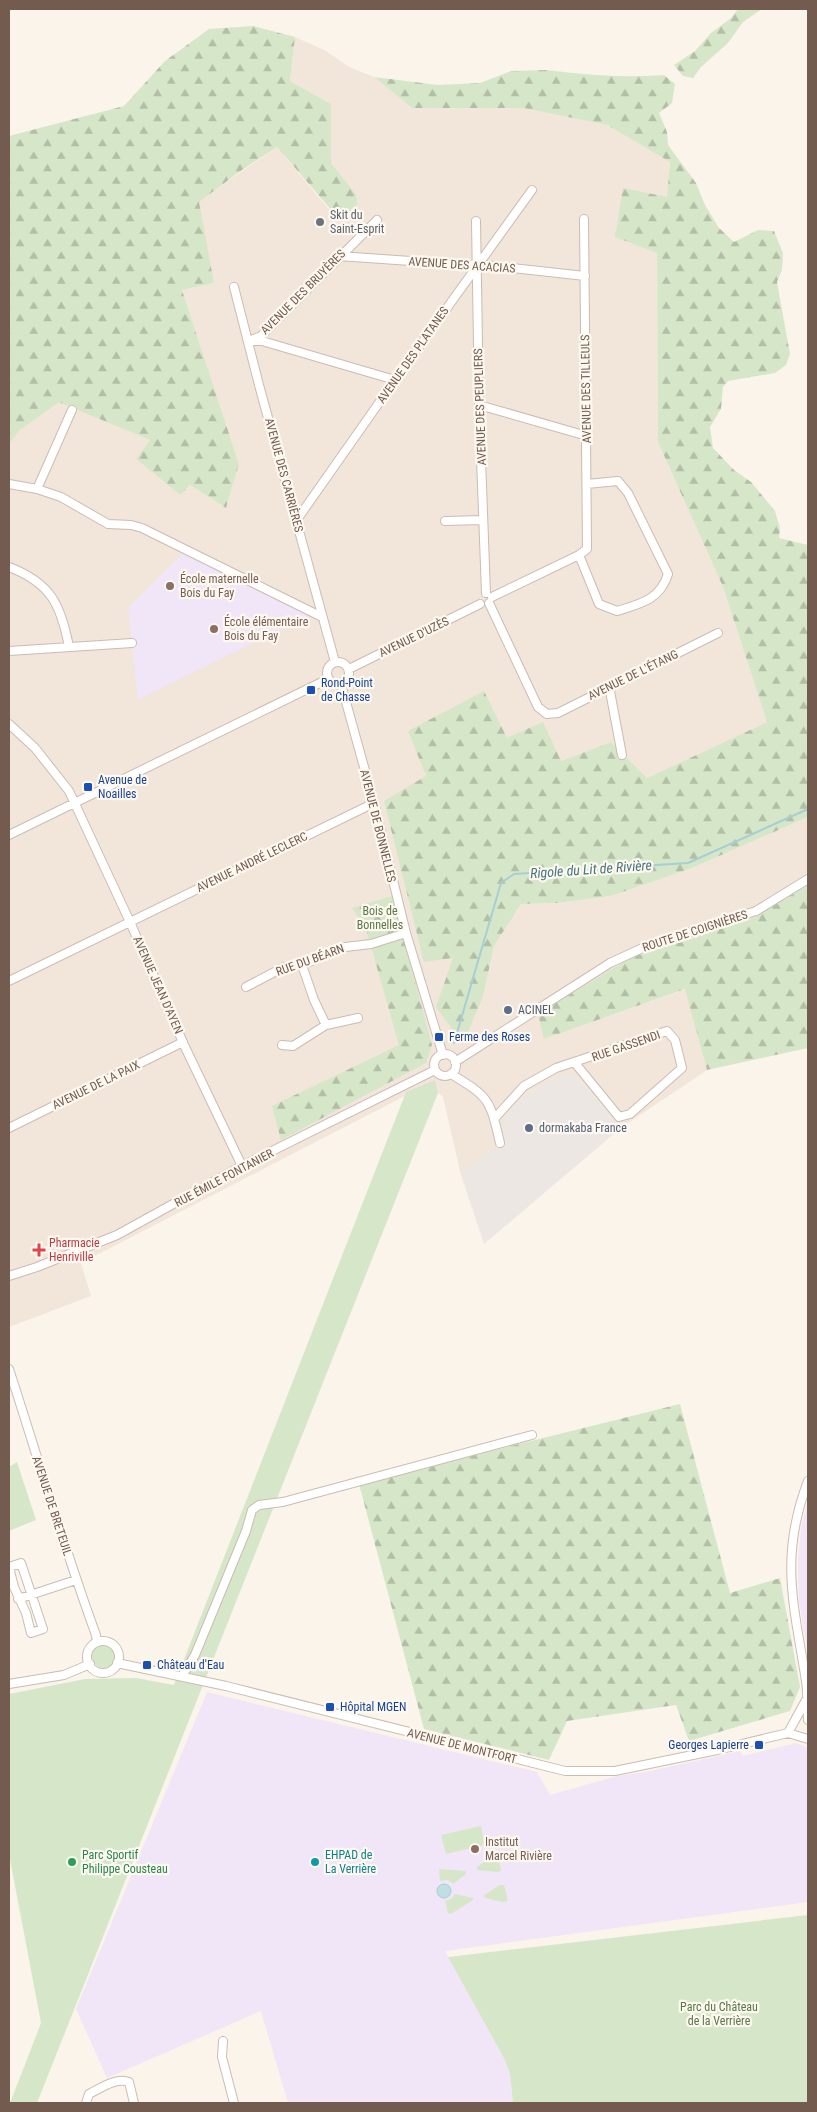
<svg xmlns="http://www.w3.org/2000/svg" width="817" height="2112" viewBox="0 0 817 2112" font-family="'Roboto Condensed',sans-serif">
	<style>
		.residential { fill: #f2e5d9 }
		.industrial { fill: #ece7e2 }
		.education { fill: #f0e6f7 }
		.green { fill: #d6e7c9 }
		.forest { fill: url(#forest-firs) }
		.water { fill: #c0dfe3; stroke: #a7ced4 }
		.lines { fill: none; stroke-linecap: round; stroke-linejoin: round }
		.stream { stroke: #a7ced4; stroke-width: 2 }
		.minor-casing { stroke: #ccbcb0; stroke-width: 10 }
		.minor { stroke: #fff; stroke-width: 8 }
		.worship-dot { fill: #6b7280; stroke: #fdf8f0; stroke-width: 2 }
		.education-dot { fill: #8d6e63; stroke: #fdf8f0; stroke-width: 2 }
		.transit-dot { fill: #1a4fb4; stroke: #fdf8f0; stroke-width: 2 }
		.service-dot { fill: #5c6f8a; stroke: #fdf8f0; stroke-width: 2 }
		.health-dot { fill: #e0444e; stroke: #fdf8f0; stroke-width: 2 }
		.leisure-dot { fill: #2e9e5b; stroke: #fdf8f0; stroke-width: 2 }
		.culture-dot { fill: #0f9aa8; stroke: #fdf8f0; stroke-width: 2 }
		.labels { text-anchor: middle; stroke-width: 4.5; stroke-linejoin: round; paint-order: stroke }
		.worship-label { font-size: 12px; fill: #5b616d; stroke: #fdf8f0; text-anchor: start }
		.street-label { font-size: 12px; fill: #735b4f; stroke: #fdf8f0 }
		.education-label { font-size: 12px; fill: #785e54; stroke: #fdf8f0; text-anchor: start }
		.transit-label { font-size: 12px; fill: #164399; stroke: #fdf8f0; text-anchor: start }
		.park-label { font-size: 12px; fill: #587848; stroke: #fdf8f0 }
		.service-label { font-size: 12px; fill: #4e5e75; stroke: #fdf8f0; text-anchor: start }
		.health-label { font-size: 12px; fill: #be3a42; stroke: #fdf8f0; text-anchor: start }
		.leisure-label { font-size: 12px; fill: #27864d; stroke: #fdf8f0; text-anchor: start }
		.culture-label { font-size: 12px; fill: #0d838f; stroke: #fdf8f0; text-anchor: start }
		.water-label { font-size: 14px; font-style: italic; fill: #47777d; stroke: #fdf8f0 }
	</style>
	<defs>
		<pattern id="forest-firs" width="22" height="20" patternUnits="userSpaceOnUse" patternTransform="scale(1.25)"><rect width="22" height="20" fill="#d6e7c9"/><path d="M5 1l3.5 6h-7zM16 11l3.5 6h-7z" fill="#b2bea6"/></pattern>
	</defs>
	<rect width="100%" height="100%" fill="#fbf4ea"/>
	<path class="residential" d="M 295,37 L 326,51 L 349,67 L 374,77 L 412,108 L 523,108 L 607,125 L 670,162 L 668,197 L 657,252 L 658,442 L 723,587 L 767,722 L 647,778 L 611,742 L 561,761 L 507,738 L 408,730 L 426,776 L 424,962 L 453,957 L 483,996 L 494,946 L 521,904 L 557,903 L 611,896 L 692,868 L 808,817 L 808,885 L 755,917 L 685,941 L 632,957 L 544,1039 L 686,989 L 707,1070 L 622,1127 L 573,1073 L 550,1080 L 527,1094 L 507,1113 L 503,1145 L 491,1149 L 461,1175 L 443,1097 L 428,1084 L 81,1263 L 91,1296 L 9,1327 L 9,444 L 20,430 L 59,401 L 150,440 L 136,459 L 180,495 L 190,485 L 226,508 L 239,464 L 182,290 L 214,283 L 198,202 L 277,147 L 315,193 L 338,219 L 358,204 L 356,194 L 331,163 L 331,104 L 290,81 Z"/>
	<path class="industrial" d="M 573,1073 L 622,1127 L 484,1244 L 461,1175 L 491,1149 L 503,1145 L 499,1129 L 507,1113 L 527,1094 L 550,1080 Z"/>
	<path class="education" d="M 185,551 L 241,578 L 309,615 L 138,700 L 128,608 Z
		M 808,1501 L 808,1655 L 799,1601 L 798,1564 L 801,1527 Z
		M 207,1692 L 537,1772 L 550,1795 L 617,1776 L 646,1772 L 740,1751 L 743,1756 L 796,1743 L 808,1748 L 808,1902 L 445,1951 L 505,2060 L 510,2073 L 513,2103 L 288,2103 L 261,2011 L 107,2078 L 76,2009 Z"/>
	<path class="green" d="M 435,1080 L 438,1093 L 37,2103 L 10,2103 L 41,2023 L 9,1854 L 9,1694 L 85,1679 L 136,1678 L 174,1685 L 406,1092 Z
		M 17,1462 L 36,1520 L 9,1531 L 9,1467 Z
		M92 1656a12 12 0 1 1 24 0a12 12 0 1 1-24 0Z
		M 481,1826 L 485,1845 L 446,1854 L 441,1835 Z
		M 498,1855 L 501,1871 L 497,1872 L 477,1870 L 477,1867 L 493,1856 Z
		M 439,1869 L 465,1871 L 466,1874 L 453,1884 L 448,1880 L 440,1881 Z
		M 500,1885 L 504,1885 L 508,1901 L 503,1902 L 485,1898 L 484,1895 Z
		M 455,1894 L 473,1898 L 473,1900 L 451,1914 L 448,1913 L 445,1901 L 451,1899 Z
		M 808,1915 L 808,2103 L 513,2103 L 510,2074 L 505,2060 L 448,1957 Z"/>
	<path class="forest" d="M 738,9 L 762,9 L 743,22 L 728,43 L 701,67 L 693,78 L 683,76 L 674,65 L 695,51 L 711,33 L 731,18 Z
		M 253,26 L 295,37 L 290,81 L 331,104 L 331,163 L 356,194 L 358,204 L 339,219 L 277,147 L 242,170 L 199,202 L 214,283 L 182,290 L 239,464 L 226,508 L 190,485 L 180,495 L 136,459 L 150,440 L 59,402 L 20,430 L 9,444 L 9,136 L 124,106 L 165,61 L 209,29 Z
		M 547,70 C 586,75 624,78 664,75 L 675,84 L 672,103 L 659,113 L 667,132 L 668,145 L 696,183 L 705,205 L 719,228 L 734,242 L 758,230 L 774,231 L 783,253 L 782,270 L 777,282 L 790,354 L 786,365 L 775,373 L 728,381 L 723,387 L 721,409 L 710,427 L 713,448 L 734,470 L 751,482 L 775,511 L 780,528 L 779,538 L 808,545 L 808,817 L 692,868 L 611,896 L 557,903 L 521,904 L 494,946 L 483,996 L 463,1044 L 436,1007 L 453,958 L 424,962 L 384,801 L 426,776 L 408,731 L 484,691 L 507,738 L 543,722 L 561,761 L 611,742 L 647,778 L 767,722 L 723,587 L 658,442 L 657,253 L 615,237 L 623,188 L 667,197 L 670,162 L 607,125 L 523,108 L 412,108 L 374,77 L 438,85 L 480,83 L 511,71 Z
		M 808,885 L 808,1048 L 707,1070 L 685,989 L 544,1039 L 538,1014 L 632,957 L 685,941 L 755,917 Z
		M 392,896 L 432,1045 L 426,1063 L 281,1140 L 272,1106 L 399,1045 L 366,929 L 352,908 Z
		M 680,1404 L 730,1593 L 780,1578 L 800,1687 L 790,1711 L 689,1741 L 676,1705 L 567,1721 L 549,1760 L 424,1729 L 359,1484 Z"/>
	<path class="water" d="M437 1891a7 7 0 1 1 14 0a7 7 0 1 1-14 0Z"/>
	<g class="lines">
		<path class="stream" d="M 454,1043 L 501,883 L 514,874 L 688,863 L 808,809"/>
		<g class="minor-casing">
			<path id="minor" d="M 476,221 L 479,405 L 486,593
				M 339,256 L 468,265 L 477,264 L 585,276
				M 234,287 L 259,385 L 335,662
				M 249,341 L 261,336 L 377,220
				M 253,341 L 262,341 L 395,380
				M 479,405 L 587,436
				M 9,484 L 37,489 L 61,497 L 108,524 L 131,525 L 142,528 L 322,617
				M 37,489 L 72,410
				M 296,521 L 395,380 L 532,190
				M 445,521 L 483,520
				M 579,555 L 599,604 L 617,611 C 640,604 660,600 668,574 L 628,493 L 618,481 L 587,484
				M 9,567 C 51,583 61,605 69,647
				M 492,597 L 579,555 L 587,549 L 584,219
				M 489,603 L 538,707 L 547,714 L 558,713 L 718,633
				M 9,651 L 132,643
				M327 673a11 11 0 1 1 22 0a11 11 0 1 1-22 0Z
				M 349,669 L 480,604
				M 341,684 L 374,803 L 406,933 L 443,1055
				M 609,686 L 622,755
				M 9,724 L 35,748 L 69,791 L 130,922 L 185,1047 L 242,1166
				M 9,835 L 328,679
				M 302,965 L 314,1000 L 326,1025
				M 9,981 L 374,803
				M 246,987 L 284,967 L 302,965 L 345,947 L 371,944 L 406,933
				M 282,1045 L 293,1046 L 326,1025 L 358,1018
				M434 1065a11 11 0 1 1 22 0a11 11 0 1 1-22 0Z
				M 455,1062 L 610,963 L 649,945 L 756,911 L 808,879
				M 451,1074 C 489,1097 490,1099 500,1143
				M 494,1119 L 524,1086 L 556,1068 L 667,1031 L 675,1040 L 682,1068 L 630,1114 L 619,1117 L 575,1063
				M 9,1128 L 183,1042
				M 9,1276 L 37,1267 L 117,1235 L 242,1166 L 435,1070
				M 9,1369 C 38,1458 64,1548 96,1635 L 97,1642
				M 808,1481 C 779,1557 794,1605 806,1681 C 808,1694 807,1707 808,1720
				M 21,1563 L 43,1629 L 31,1633 L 26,1613 L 14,1587 L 9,1567 Z
				M 18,1599 L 76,1580
				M87 1657a16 16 0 1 1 32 0a16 16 0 1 1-32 0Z
				M 117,1663 L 226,1686 L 565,1771 L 615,1771 L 717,1750 L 788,1733 L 808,1739
				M 182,1676 L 195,1655 L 246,1531 L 252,1510 L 259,1505 L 283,1502 L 532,1435
				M 9,1684 L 64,1675 L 90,1664
				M 788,1733 L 806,1700
				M 223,2041 L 222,2057 L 234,2103
				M 86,2103 L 89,2094 C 101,2088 116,2077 129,2082 L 134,2103"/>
		</g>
		<use href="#minor" class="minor"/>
	</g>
	<circle class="worship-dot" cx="320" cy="222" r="5"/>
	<g class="education-dot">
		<circle cx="170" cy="586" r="5"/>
		<circle cx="214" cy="629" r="5"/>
		<circle cx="475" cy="1849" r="5"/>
	</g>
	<g class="transit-dot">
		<rect x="306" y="685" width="10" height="10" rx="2.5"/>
		<rect x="83" y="782" width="10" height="10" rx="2.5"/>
		<rect x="434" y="1032" width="10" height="10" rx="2.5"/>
		<rect x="142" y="1660" width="10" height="10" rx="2.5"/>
		<rect x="325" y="1702" width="10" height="10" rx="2.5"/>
		<rect x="754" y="1740" width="10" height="10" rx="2.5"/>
	</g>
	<g class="service-dot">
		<circle cx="508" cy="1010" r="5"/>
		<circle cx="529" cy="1128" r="5"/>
	</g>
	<path class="health-dot" d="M36.5 1242.5h5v5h5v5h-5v5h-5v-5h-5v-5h5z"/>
	<circle class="leisure-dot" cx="72" cy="1862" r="5"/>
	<circle class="culture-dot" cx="315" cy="1862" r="5"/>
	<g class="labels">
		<g class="worship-label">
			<text x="330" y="219">Skit du<tspan x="330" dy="14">Saint-Esprit</tspan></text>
		</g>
		<g class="street-label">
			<text transform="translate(462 265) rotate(4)" y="4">AVENUE DES ACACIAS</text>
			<text transform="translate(303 292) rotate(-45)" y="4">AVENUE DES BRUYÈRES</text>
			<text transform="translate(413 355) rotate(-55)" y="4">AVENUE DES PLATANES</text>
			<text transform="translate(586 389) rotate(-91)" y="4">AVENUE DES TILLEULS</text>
			<text transform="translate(480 407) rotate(-92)" y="4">AVENUE DES PEUPLIERS</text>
			<text transform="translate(284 475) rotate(75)" y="4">AVENUE DES CARRIÈRES</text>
			<text transform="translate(414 637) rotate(-26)" y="4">AVENUE D'UZÈS</text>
			<text transform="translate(633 675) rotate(-26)" y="4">AVENUE DE L'ÉTANG</text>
			<text transform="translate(378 826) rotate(76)" y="4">AVENUE DE BONNELLES</text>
			<text transform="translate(252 862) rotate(-26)" y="4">AVENUE ANDRÉ LECLERC</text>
			<text transform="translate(695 931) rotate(-18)" y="4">ROUTE DE COIGNIÈRES</text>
			<text transform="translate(310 960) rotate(-20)" y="4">RUE DU BÉARN</text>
			<text transform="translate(158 985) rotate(66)" y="4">AVENUE JEAN D'AYEN</text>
			<text transform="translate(626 1046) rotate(-19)" y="4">RUE GASSENDI</text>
			<text transform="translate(96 1085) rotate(-26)" y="4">AVENUE DE LA PAIX</text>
			<text transform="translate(224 1178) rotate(-28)" y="4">RUE ÉMILE FONTANIER</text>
			<text transform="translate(52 1506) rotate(72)" y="4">AVENUE DE BRETEUIL</text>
			<text transform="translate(462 1746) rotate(14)" y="4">AVENUE DE MONTFORT</text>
		</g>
		<g class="education-label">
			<text x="180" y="583">École maternelle<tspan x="180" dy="14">Bois du Fay</tspan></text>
			<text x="224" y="626">École élémentaire<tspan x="224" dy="14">Bois du Fay</tspan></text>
			<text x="485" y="1846">Institut<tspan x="485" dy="14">Marcel Rivière</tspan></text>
		</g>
		<g class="transit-label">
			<text x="321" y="687">Rond-Point<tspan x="321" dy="14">de Chasse</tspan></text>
			<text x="98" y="784">Avenue de<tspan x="98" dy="14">Noailles</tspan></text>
			<text x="449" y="1041">Ferme des Roses</text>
			<text x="157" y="1669">Château d'Eau</text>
			<text x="340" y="1711">Hôpital MGEN</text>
			<text x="749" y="1749" text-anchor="end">Georges Lapierre</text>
		</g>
		<g class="park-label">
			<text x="380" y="915">Bois de<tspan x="380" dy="14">Bonnelles</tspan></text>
			<text x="719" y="2011">Parc du Château<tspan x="719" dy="14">de la Verrière</tspan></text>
		</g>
		<g class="service-label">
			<text x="518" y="1014">ACINEL</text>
			<text x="539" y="1132">dormakaba France</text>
		</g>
		<g class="health-label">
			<text x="49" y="1247">Pharmacie<tspan x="49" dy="14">Henriville</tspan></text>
		</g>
		<g class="leisure-label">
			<text x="82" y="1859">Parc Sportif<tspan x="82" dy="14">Philippe Cousteau</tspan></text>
		</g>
		<g class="culture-label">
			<text x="325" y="1859">EHPAD de<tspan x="325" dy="14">La Verrière</tspan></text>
		</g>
		<g class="water-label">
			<text transform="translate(591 869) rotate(-4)" y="5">Rigole du Lit de Rivière</text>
		</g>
	</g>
	<rect width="817" height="2112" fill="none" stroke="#735b4f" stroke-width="20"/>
</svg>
